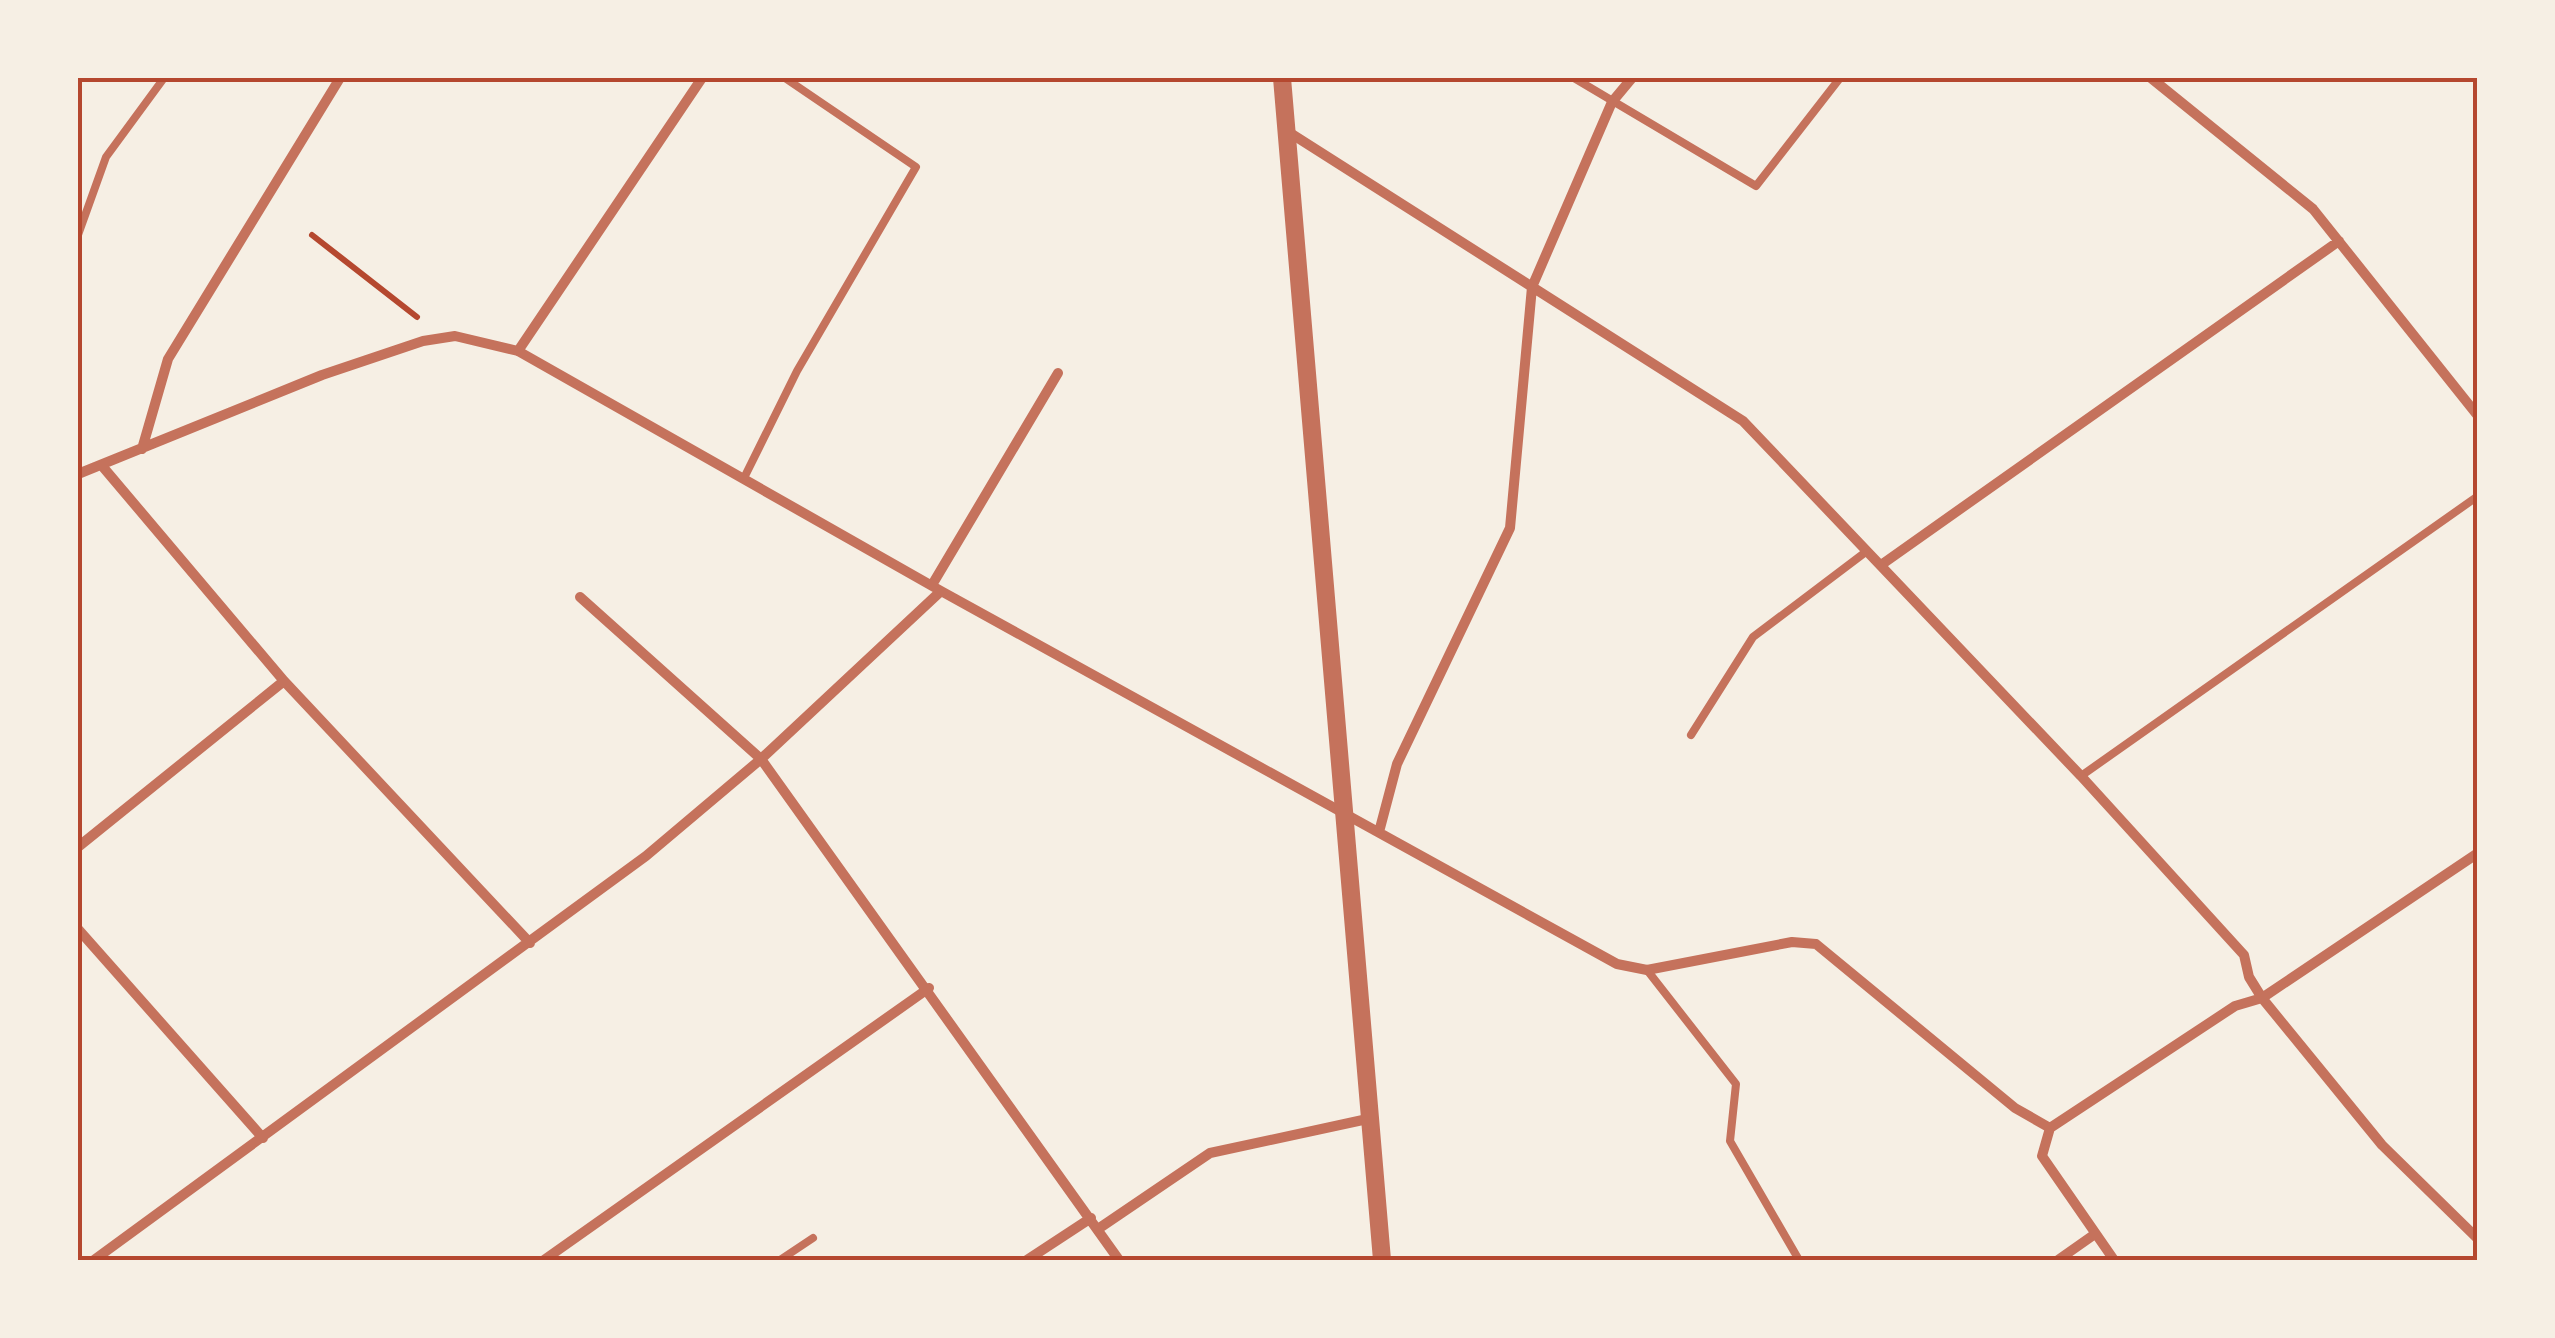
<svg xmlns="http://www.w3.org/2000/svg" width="2555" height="1338" viewBox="0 0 2555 1338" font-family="Figtree,sans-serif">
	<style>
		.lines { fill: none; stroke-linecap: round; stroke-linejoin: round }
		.path { stroke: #b5482f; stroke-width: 6 }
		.service { stroke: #c5725c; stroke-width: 8 }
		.minor { stroke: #c5725c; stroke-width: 10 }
		.tertiary { stroke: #c5725c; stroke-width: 18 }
		.neatline { fill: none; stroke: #b5482f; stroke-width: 4 }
	</style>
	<rect width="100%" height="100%" fill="#f6efe4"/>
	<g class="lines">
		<path class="path" d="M 312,235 L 417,317"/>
		<path class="service" d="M 1574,78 L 1756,186 L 1840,78
			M 78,235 L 106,157 L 164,78
			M 744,478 L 797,371 L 916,167 L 785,78
			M 1691,735 L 1753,637 L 1867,551
			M 2081,776 L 2478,496
			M 1647,970 L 1736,1084 L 1730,1141 L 1799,1260
			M 780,1260 L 813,1238"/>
		<path class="minor" d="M 2151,78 L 2313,209 L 2478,416
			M 1287,131 L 1743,421 L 2081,776 L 2244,955 L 2249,977 L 2262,998 L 2382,1145 L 2478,1239
			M 518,351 L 702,78
			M 142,449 L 168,359 L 340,78
			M 103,467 L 284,681 L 530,943
			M 78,474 L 322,375 L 423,341 L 455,336 L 518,351 L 941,591 L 1617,964 L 1647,970 L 1792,942 L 1816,944 L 2015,1108 L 2050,1128
			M 1881,565 L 2339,241
			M 932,585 L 1058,373
			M 580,597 L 761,759 L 1119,1260
			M 1379,832 L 1397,764 L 1510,528 L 1532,287 L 1612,102 L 1632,78
			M 78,847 L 284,681
			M 78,929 L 263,1138
			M 1098,1229 L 1210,1153 L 1372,1118
			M 94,1260 L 646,856 L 761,759 L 941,591
			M 544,1260 L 929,988
			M 1027,1260 L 1091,1218
			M 2058,1260 L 2095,1234
			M 2114,1260 L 2042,1156 L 2050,1128 L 2235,1006 L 2262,998 L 2478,853"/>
		<path class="tertiary" d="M 1282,78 L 1382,1260"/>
	</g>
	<rect width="2555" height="1338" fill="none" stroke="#f6efe4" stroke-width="160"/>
	<rect x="80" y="80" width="2395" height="1178" class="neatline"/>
</svg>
